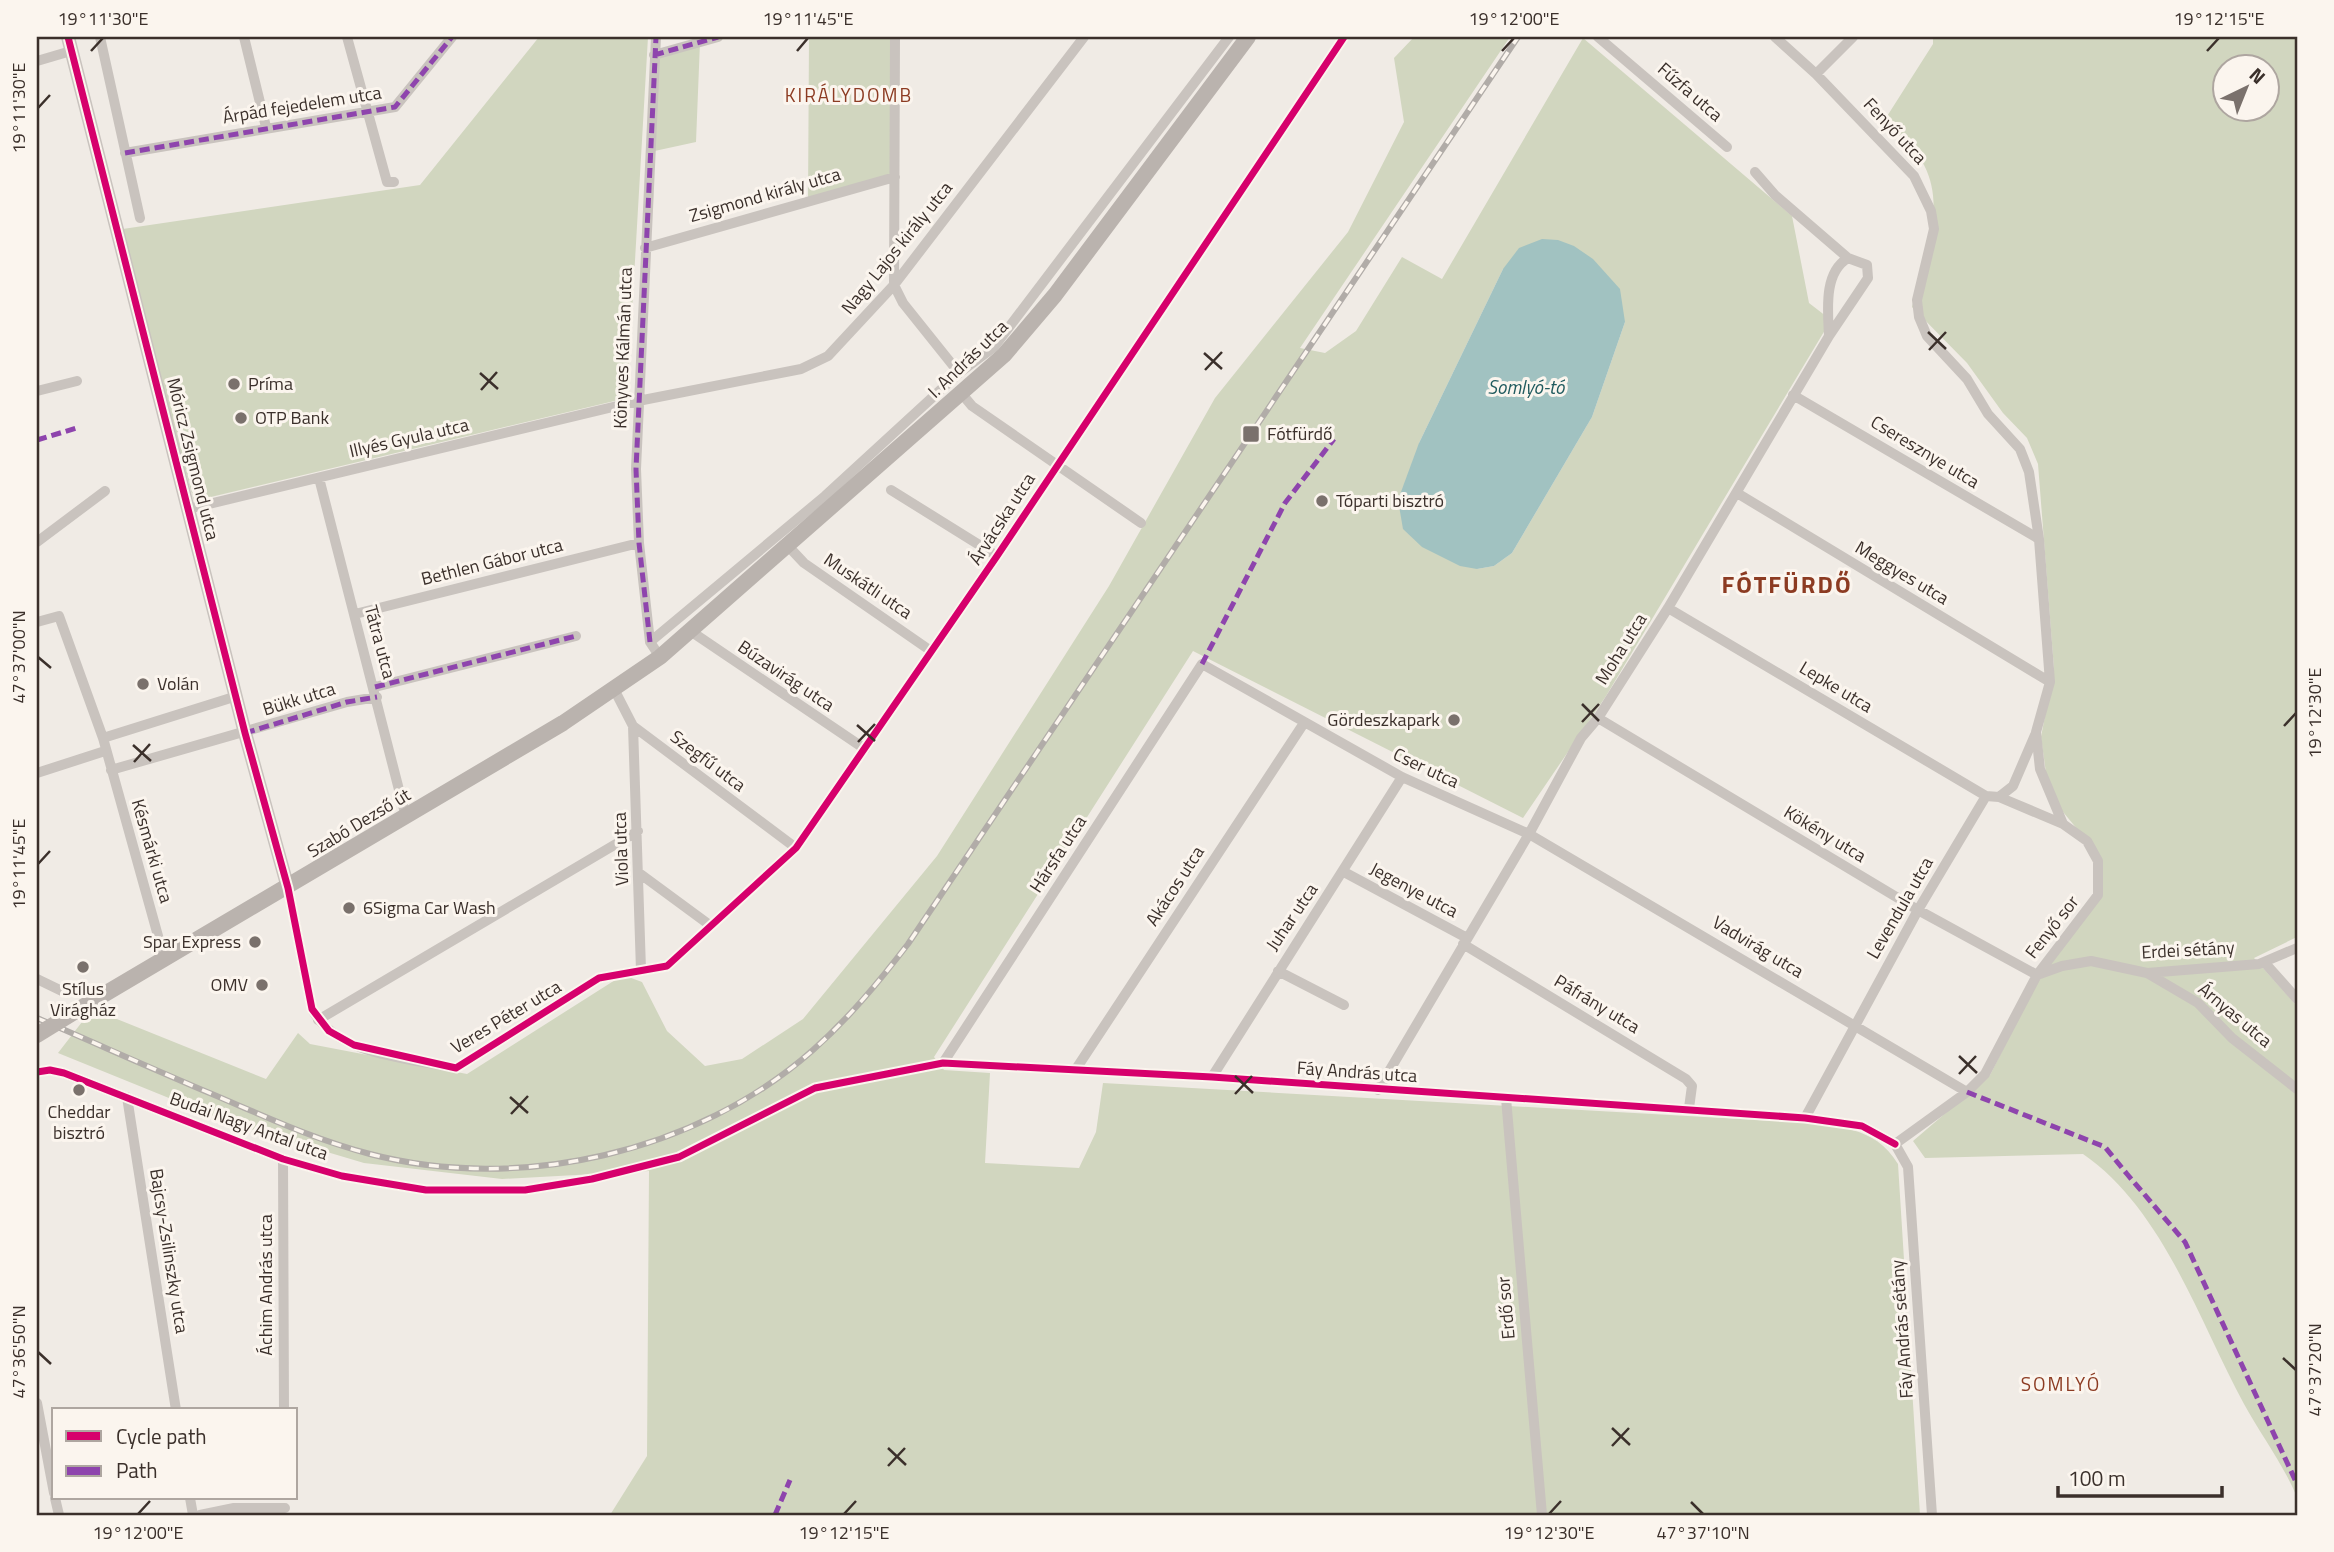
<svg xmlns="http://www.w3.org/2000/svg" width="2334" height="1552" viewBox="0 0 2334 1552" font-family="'Titillium Web',sans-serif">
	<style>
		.green { fill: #d1d6bf; fill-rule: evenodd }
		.water { fill: #a1c2c1 }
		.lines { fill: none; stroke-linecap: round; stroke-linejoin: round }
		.minor { stroke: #c9c3be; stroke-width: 10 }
		.tertiary { stroke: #c9c3be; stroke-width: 14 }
		.secondary { stroke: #bab3ae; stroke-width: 16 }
		.rail-casing { stroke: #b1aca8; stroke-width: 6 }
		.rail { stroke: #fbf5ee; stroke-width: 3.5; stroke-dasharray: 10; stroke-linecap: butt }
		.secondary-bridge { stroke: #bab3ae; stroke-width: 16 }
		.quiet { stroke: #8e44ad; stroke-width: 5; stroke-dasharray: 10 5; stroke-linecap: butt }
		.cycleway-casing { stroke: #fbf5ee; stroke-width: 11 }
		.cycleway { stroke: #d6006c; stroke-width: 7 }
		.ticks { fill: none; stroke: #3b302b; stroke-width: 2.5 }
		.poi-dot { fill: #7a716c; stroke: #fbf5ee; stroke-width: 2.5 }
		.labels { text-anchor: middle; stroke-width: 6; stroke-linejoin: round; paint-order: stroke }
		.street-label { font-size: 18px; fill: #3b302b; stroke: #fbf5ee }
		.poi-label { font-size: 18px; fill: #3b302b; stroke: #fbf5ee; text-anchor: start }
		.neighbourhood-label { font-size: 19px; letter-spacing: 2px; fill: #8c3b22; stroke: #fbf5ee }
		.water-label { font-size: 19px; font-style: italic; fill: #1f5a5e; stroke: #fbf5ee }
		.district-label { font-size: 24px; font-weight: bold; letter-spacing: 2px; fill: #8c3b22; stroke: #fbf5ee }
		.neatline { fill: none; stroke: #3b302b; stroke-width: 2.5 }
		.ticks-label { font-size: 18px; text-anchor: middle; fill: #3b302b }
	</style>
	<rect width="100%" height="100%" fill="#f0ebe5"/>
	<path class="green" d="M 539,37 L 648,37 L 627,398 L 194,501 L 116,230 L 420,185 Z
		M 809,37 L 895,37 L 895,177 L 808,201 Z
		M 1414,37 L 1510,37 L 1300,348 L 1325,353 L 1356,331 L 1402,257 L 1442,279 L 1583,38 L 1792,216 L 1809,303 L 1831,320 L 1606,696 L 1523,818 L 1193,651 L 934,1057 L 944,1070 L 990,1073 L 985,1163 L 1079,1168 L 1096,1132 L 1103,1083 L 1793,1122 C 1834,1126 1875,1125 1898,1164 L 1920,1515 L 610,1515 L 647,1456 L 649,1171 L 502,1179 L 364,1163 L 233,1124 L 58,1053 L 92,1009 L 266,1079 L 298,1033 L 310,1044 L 467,1074 L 623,975 L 642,982 L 667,1031 L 705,1066 L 742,1059 L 803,1019 L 937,856 L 1109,586 L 1215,398 L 1348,232 L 1404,122 L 1394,58 ZM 1503,269 L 1625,322 L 1592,417 L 1512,553 L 1494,566 L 1477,569 L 1419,443 Z
		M 1933,37 L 2297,37 L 2297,937 L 2254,958 L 2297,1006 L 2297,1497 C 2283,1464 2261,1435 2244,1404 C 2199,1321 2163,1209 2083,1154 L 1925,1158 L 1913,1141 L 1990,1075 L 2048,960 L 2096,895 L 2099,865 L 2087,841 L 2054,801 L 2046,773 L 2041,737 L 2054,669 L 2038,464 L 2027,438 L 2003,413 L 1967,363 L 1912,307 C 1923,261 1947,209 1924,165 C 1915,149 1896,134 1884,121 L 1933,44 ZM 2226,66 L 2268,66 L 2268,108 L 2226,108 Z
		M 700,42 L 696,142 L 650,152 L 654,55 Z"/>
	<path class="water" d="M 1542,239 L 1558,240 L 1574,246 L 1593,259 L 1620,289 L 1625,322 L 1592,417 L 1512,553 L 1494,566 L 1477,569 L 1460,566 L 1422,547 L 1403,529 L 1398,500 L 1419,443 L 1503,269 L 1519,248 Z"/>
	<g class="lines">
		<path class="minor" d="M 100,37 L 140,218
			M 244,37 L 266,127
			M 347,37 L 387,182 L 394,182
			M 656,37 L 636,469 L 639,543 L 650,642 L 660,657
			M 895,37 L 894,285 L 903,303 L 959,373
			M 1598,37 L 1727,147
			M 1775,37 L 1816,74 L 1914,176 L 1931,211 L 1934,229 L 1917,300 L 1919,317 L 1927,336 L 1967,379 L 1988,414 L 2020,449 L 2029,472 L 2039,539 L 2050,682 L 2036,732 L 2040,769 L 2063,824 L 2087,841 L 2098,861 L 2098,895 L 2037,975 L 1985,1074 L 1967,1092 L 1895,1144
			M 654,55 L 718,37
			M 37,61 L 71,51
			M 1816,74 L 1853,37
			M 125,153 L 395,107 L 452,37
			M 1755,172 L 1775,195 L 1848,258
			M 645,248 L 895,177
			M 37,391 L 77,381
			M 962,394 L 972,406 L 1141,523
			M 1793,395 L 2039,539
			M 319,478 L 406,817
			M 891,490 L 997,556
			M 1737,493 L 2050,682
			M 188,509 L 638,401 L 801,369 L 828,356 L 894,285 L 1084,37
			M 37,542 L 105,491
			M 788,546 L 804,563 L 931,651
			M 1668,608 L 1986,796
			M 355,614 L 639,543
			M 37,622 L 59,616 L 103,738 L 165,961
			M 689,630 L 865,749
			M 650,642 L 825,496 L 959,373 L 994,347 L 1229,37
			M 375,687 L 576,636
			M 614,689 L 633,726 L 796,848
			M 1598,718 L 1918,910 L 2037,975 L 2062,966 L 2091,961 L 2147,973 L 2259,964 L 2297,948
			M 633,726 L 641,970
			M 103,738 L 237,696
			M 111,770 L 347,702 L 377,697
			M 37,773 L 105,751
			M 1999,797 L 2063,824
			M 1344,872 L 1467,938
			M 639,873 L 711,926
			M 288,888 L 312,1009 C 337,1056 409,1058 456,1068 L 599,978 L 667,966 L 796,848 L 997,556 L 1344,37
			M 1463,944 L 1686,1079 L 1692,1086 L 1689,1108
			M 2265,963 L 2297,999
			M 1278,971 L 1344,1005
			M 2147,973 L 2198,1003 L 2232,1038 L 2297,1089
			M 37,979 L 66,993
			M 318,1020 L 638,831
			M 943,1063 L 1202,664 L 1402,777 L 1529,834 L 1967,1092
			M 1076,1069 L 1304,723
			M 37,1072 L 50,1070 L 64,1073 L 283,1159 L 342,1176 L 426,1190 L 525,1190 L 592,1179 L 679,1157 L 815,1088 L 943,1063 L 1212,1077 L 1805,1118 L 1862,1126 L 1895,1144
			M 1212,1077 L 1402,777
			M 1378,1090 L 1529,834 L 1581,738 L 1598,718 L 1668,608 L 1829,336 C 1828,311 1823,273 1848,258 L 1867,265 L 1868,278 L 1829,336
			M 127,1097 L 176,1410
			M 1506,1098 L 1542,1515
			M 1805,1118 L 1918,910 L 1986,796 L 1999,797 L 2013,786 L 2035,735
			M 1895,1144 L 1908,1167 L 1932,1515
			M 283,1159 L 284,1410
			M 37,1403 L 54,1493
			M 55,1498 L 59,1515
			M 190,1498 L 193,1515
			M 200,1515 L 234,1508 L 285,1508"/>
		<path class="tertiary" d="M 68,37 L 245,733 L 288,888"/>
		<path class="secondary" d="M 76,1011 L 563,723 L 660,657 L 1004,355 L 1055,295 L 1248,37"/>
		<g class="rail-casing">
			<path id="rail" d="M 37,1018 C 95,1043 153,1069 212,1094 C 264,1116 315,1140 370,1154 C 519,1193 697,1153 813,1050 C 849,1018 878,983 908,944 L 1518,37"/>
		</g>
		<use href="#rail" class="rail"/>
		<path class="secondary-bridge" d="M 37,1035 L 76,1011"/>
		<path class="quiet" d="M 654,55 L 718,37
			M 125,153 L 395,107 L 452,37
			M 37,440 L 80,427
			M 650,642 L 639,543 L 636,469 L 656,37
			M 1202,664 L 1285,503 L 1334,439
			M 375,687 L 576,636
			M 245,733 L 347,702 L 377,697
			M 1967,1092 L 2105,1147 L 2127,1174 L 2185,1242 L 2297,1484
			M 775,1515 L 790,1480"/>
		<g class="cycleway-casing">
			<path id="cycleway" d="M 68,37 L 245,733 L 288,888 L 312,1009 L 329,1031 L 354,1045 L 456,1068 L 599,978 L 667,966 L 796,848 L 997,556 L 1344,37
				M 37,1072 L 50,1070 L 64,1073 L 283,1159 L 342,1176 L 426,1190 L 525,1190 L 592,1179 L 679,1157 L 815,1088 L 943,1063 L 1212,1077 L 1805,1118 L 1862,1126 L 1895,1144"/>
		</g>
		<use href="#cycleway" class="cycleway"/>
	</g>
	<path class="ticks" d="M 91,51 L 103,38M 797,51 L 808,38M 1502,51 L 1514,38M 2207,51 L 2219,38M 38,108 L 50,95M 1928,332 L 1946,349M 1929,350 L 1946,332M 1204,353 L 1222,369M 1205,370 L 1222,352M 480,373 L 498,389M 481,390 L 497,372M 38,657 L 51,668M 1582,704 L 1599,721M 1582,722 L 1599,704M 857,725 L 875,741M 2284,726 L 2296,713M 858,742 L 875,724M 133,745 L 151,761M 134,762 L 150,744M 38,864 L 50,851M 1959,1056 L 1977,1073M 1959,1074 L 1976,1056M 1235,1076 L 1253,1093M 1235,1094 L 1252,1076M 510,1097 L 528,1113M 511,1114 L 528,1096M 38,1352 L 51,1364M 2283,1358 L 2296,1370M 1612,1428 L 1630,1445M 1612,1446 L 1629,1428M 888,1448 L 906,1465M 888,1466 L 905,1448M 1691,1502 L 1703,1514M 138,1514 L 150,1501M 844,1514 L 856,1501M 1549,1514 L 1561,1501"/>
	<g class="poi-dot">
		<circle cx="234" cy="384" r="7"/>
		<circle cx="241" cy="418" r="7"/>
		<rect x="1242" y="425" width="18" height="18" rx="3.5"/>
		<circle cx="1322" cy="501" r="7"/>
		<circle cx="143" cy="684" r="7"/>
		<circle cx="1454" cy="720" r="7"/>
		<circle cx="349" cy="908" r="7"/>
		<circle cx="255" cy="942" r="7"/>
		<circle cx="83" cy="967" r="7"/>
		<circle cx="262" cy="985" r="7"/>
		<circle cx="79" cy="1090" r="7"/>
	</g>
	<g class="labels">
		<g class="street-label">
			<text transform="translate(1690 92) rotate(41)" y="6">Fűzfa utca</text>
			<text transform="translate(302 105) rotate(-9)" y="6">Árpád fejedelem utca</text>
			<text transform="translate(1895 131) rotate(47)" y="6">Fenyő utca</text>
			<text transform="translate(765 195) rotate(-16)" y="6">Zsigmond király utca</text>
			<text transform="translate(897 248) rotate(-51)" y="6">Nagy Lajos király utca</text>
			<text transform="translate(623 348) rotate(-88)" y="6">Könyves Kálmán utca</text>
			<text transform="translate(968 359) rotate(-44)" y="6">I. András utca</text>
			<text transform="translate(409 438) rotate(-13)" y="6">Illyés Gyula utca</text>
			<text transform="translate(1925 452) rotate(31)" y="6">Cseresznye utca</text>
			<text transform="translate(193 459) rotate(76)" y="6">Móricz Zsigmond utca</text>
			<text transform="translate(1002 519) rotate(-57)" y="6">Árvácska utca</text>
			<text transform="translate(492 562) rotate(-14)" y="6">Bethlen Gábor utca</text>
			<text transform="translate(1902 573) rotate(31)" y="6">Meggyes utca</text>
			<text transform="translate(868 586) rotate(34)" y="6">Muskátli utca</text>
			<text transform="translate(380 642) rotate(75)" y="6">Tátra utca</text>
			<text transform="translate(1621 649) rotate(-58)" y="6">Moha utca</text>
			<text transform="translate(786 676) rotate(34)" y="6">Búzavirág utca</text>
			<text transform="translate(1836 687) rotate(31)" y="6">Lepke utca</text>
			<text transform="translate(299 699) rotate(-17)" y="6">Bükk utca</text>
			<text transform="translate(708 761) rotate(37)" y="6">Szegfű utca</text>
			<text transform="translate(1426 768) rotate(25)" y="6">Cser utca</text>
			<text transform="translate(359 823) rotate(-31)" y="6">Szabó Dezső út</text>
			<text transform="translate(1825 834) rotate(31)" y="6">Kökény utca</text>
			<text transform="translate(621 849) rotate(-92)" y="6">Viola utca</text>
			<text transform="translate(152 851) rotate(74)" y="6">Késmárki utca</text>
			<text transform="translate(1058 854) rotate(-57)" y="6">Hársfa utca</text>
			<text transform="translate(1175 886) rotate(-57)" y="6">Akácos utca</text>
			<text transform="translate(1414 890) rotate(28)" y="6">Jegenye utca</text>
			<text transform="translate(1900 908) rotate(-60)" y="6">Levendula utca</text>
			<text transform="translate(1292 917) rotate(-56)" y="6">Juhar utca</text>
			<text transform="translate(2052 927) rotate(-52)" y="6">Fenyő sor</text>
			<text transform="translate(1758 947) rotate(31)" y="6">Vadvirág utca</text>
			<text transform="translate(2188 950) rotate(-3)" y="6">Erdei sétány</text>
			<text transform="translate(1597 1004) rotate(31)" y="6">Páfrány utca</text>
			<text transform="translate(2235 1015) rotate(40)" y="6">Árnyas utca</text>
			<text transform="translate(506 1017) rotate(-31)" y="6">Veres Péter utca</text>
			<text transform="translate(1357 1072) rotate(4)" y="6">Fáy András utca</text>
			<text transform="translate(249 1126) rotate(20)" y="6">Budai Nagy Antal utca</text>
			<text transform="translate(169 1251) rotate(81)" y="6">Bajcsy-Zsilinszky utca</text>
			<text transform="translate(266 1285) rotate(-90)" y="6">Áchim András utca</text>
			<text transform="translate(1506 1308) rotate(-95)" y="6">Erdő sor</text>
			<text transform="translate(1902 1329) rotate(-94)" y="6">Fáy András sétány</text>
		</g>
		<g class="poi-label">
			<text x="248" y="390">Príma</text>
			<text x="255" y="424">OTP Bank</text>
			<text x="1267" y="440">Fótfürdő</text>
			<text x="1336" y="507">Tóparti bisztró</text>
			<text x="157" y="690">Volán</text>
			<text x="1440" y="726" text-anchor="end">Gördeszkapark</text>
			<text x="363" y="914">6Sigma Car Wash</text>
			<text x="241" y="948" text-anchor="end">Spar Express</text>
			<text x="248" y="991" text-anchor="end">OMV</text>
			<text x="83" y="995" text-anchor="middle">Stílus<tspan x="83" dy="21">Virágház</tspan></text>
			<text x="79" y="1118" text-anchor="middle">Cheddar<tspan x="79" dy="21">bisztró</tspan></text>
		</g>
		<g class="neighbourhood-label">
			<text x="849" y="102">KIRÁLYDOMB</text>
			<text x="2061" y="1391">SOMLYÓ</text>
		</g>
		<g class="water-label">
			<text x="1526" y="394">Somlyó-tó</text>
		</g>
		<g class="district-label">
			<text x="1787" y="593">FÓTFÜRDŐ</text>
		</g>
	</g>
	<rect width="2334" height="1552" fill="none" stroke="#fbf5ee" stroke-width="77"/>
	<rect x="52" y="1408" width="245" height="91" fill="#fbf5ee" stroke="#aea6a0" stroke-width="2"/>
	<rect x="66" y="1431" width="35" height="10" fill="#d6006c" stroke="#aea6a0" stroke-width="2"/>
	<text x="116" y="1444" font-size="21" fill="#3b302b">Cycle path</text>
	<rect x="66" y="1466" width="35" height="10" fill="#8e44ad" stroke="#aea6a0" stroke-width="2"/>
	<text x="116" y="1478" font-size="21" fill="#3b302b">Path</text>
	<g transform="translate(2246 88) rotate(43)"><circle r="33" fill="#fbf5ee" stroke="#aea6a0" stroke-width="2"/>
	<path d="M0-5L12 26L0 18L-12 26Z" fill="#7a716c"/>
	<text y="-10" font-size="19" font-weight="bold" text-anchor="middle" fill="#3b302b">N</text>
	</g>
	<path d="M2058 1486v10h164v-10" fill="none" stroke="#3b302b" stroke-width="3.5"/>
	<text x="2068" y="1486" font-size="21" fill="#3b302b" stroke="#fbf5ee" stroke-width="5" paint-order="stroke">100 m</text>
	<rect x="38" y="38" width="2258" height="1476" class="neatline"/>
	<g class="ticks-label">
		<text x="103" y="25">19°11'30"E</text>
		<text x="808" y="25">19°11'45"E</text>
		<text x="1514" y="25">19°12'00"E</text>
		<text x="2219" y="25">19°12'15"E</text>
		<text transform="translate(19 108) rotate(-90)" y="6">19°11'30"E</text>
		<text transform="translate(19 657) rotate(-90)" y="6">47°37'00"N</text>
		<text transform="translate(2315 713) rotate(-90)" y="6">19°12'30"E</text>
		<text transform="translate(19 864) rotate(-90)" y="6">19°11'45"E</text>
		<text transform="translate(19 1352) rotate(-90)" y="6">47°36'50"N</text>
		<text transform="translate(2315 1370) rotate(-90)" y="6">47°37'20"N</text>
		<text x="138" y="1539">19°12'00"E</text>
		<text x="844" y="1539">19°12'15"E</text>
		<text x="1549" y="1539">19°12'30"E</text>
		<text x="1703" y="1539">47°37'10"N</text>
	</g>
</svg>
